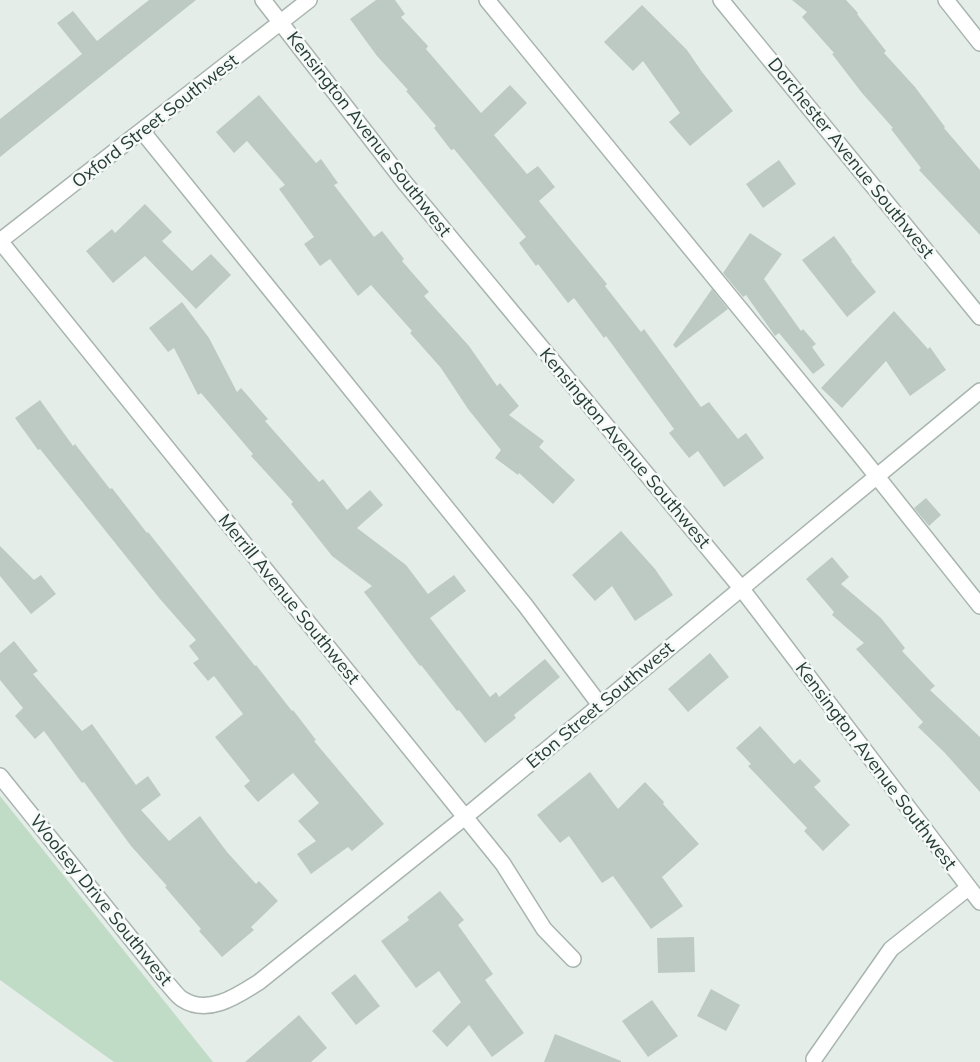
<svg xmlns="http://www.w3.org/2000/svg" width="980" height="1062" viewBox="0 0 980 1062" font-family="Mulish,sans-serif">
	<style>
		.green { fill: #c0dbc6 }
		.building { fill: #bdcac4 }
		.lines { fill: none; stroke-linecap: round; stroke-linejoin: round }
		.minor-casing { stroke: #a8b5af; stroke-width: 18 }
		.minor { stroke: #fff; stroke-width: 15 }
		.labels { text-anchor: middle; stroke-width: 5; stroke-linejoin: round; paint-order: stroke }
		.street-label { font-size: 18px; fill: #263d35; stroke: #f5f9f7 }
	</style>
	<rect width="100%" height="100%" fill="#e5ede9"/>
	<path class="green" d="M 0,796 L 213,1062 L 114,1062 L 0,980 Z"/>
	<path class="building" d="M 149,0 L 196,0 L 0,157 L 0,119 L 82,54 L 57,23 L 73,11 L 97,41 Z
		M 376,0 L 395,0 L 405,14 L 401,17 L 428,46 L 426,49 L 481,113 L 510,85 L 527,103 L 494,135 L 527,174 L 538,166 L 555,187 L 539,201 L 607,284 L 605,286 L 641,332 L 644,329 L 701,407 L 709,402 L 738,439 L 746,433 L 764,458 L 724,487 L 698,451 L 689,458 L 669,433 L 674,429 L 606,336 L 604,338 L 574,298 L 568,303 L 538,264 L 536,266 L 519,243 L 526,237 L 454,149 L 451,150 L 434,128 L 436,126 L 406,91 L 408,90 L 377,56 L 350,19 Z
		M 792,0 L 846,0 L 858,13 L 857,14 L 886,51 L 884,53 L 915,87 L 945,127 L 944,128 L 980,170 L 980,235 L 919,170 L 921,168 L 891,129 L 893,128 L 862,93 L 832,54 L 834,53 L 802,17 L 807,12 Z
		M 642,5 L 687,50 L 702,72 L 733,111 L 690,146 L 669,122 L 680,113 L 643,61 L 633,71 L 604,42 Z
		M 259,95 L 316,163 L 321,159 L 338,183 L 334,185 L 374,237 L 382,231 L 404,259 L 402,261 L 429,292 L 424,296 L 469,346 L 497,386 L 500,383 L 519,406 L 509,415 L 544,441 L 539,447 L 575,480 L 553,504 L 519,473 L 518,475 L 495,458 L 501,450 L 468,409 L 441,368 L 410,333 L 412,331 L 371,285 L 358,296 L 330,259 L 320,266 L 304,244 L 314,237 L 279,189 L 285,185 L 247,141 L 234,153 L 216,132 Z
		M 779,160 L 796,184 L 763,208 L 746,184 Z
		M 145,204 L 172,232 L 162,241 L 192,271 L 211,254 L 231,275 L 196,309 L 145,256 L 113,283 L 86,251 L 112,229 L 115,233 Z
		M 750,233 L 782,254 L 764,279 L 801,331 L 803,329 L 816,344 L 812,347 L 825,365 L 813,374 L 779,333 L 775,336 L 746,295 L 743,297 L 723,273 Z
		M 834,236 L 852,260 L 851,261 L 876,292 L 847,317 L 802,260 Z
		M 712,289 L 728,309 L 676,348 L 673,345 Z
		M 182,302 L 209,338 L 237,392 L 241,388 L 268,419 L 265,421 L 319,482 L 323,479 L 347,510 L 370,490 L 383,505 L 357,528 L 406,565 L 428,594 L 454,575 L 466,591 L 430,618 L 490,697 L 496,692 L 499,697 L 545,659 L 560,677 L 514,715 L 516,718 L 485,743 L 459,710 L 457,711 L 421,665 L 420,666 L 364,592 L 372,586 L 332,556 L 291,504 L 293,502 L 251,456 L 253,454 L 201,393 L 198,395 L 174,348 L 168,352 L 149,328 Z
		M 894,311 L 928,349 L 930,347 L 946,370 L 910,396 L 886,361 L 842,408 L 821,388 Z
		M 40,400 L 73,446 L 75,444 L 110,489 L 112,488 L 147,533 L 148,532 L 255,666 L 256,665 L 292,711 L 293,710 L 316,740 L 314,741 L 384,824 L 352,851 L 348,847 L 311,874 L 297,854 L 316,841 L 298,821 L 319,803 L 293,773 L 258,802 L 244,786 L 250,781 L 215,737 L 243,714 L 214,676 L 208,681 L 193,663 L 199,659 L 189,646 L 196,640 L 160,599 L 40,449 L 38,450 L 15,418 Z
		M 926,498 L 941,515 L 929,526 L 914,508 Z
		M 621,531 L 655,569 L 673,595 L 635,621 L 612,586 L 595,601 L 572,575 Z
		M 0,546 L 34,580 L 41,575 L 56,594 L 31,614 L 0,576 Z
		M 832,557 L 849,577 L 841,584 L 881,618 L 905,648 L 902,651 L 935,686 L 930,690 L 980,737 L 980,792 L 944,752 L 918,727 L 923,722 L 856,649 L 864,643 L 832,615 L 834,612 L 806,579 Z
		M 14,641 L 38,671 L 33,674 L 82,731 L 92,724 L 136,785 L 148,776 L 161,795 L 141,810 L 169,841 L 200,816 L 227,852 L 256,884 L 259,881 L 278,901 L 251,927 L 254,930 L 222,957 L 199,931 L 201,929 L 165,887 L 167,886 L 131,846 L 84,782 L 82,783 L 44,731 L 35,739 L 15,716 L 23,708 L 0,680 L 0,653 Z
		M 710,653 L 729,677 L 688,712 L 668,689 Z
		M 760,726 L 794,764 L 800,759 L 821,781 L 814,787 L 850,825 L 823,851 L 804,831 L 807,828 L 748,766 L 751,764 L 736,748 Z
		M 590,772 L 618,809 L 645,782 L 664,802 L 663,804 L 699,844 L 662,877 L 683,906 L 651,929 L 613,876 L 602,883 L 569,836 L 560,843 L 537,815 Z
		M 440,891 L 464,920 L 458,925 L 493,974 L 485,980 L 524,1033 L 492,1057 L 469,1025 L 447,1047 L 432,1031 L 461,1002 L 439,971 L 416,988 L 381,941 L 409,920 L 407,917 Z
		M 694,937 L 695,972 L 658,973 L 657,938 Z
		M 355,974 L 380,1006 L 356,1025 L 331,993 Z
		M 711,989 L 740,1005 L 726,1031 L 697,1016 Z
		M 652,1000 L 678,1036 L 648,1057 L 622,1021 Z
		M 299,1015 L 327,1048 L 311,1062 L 245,1062 Z
		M 555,1034 L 621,1061 L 621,1062 L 544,1062 Z"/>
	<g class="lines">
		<g class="minor-casing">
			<path id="minor" d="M 263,0 L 405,183 L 741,588 L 980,902
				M 309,0 L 0,241 L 503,864 L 544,929 L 573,959
				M 487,0 L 863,459 L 980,606
				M 721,0 L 980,317
				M 946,0 L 980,43
				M 142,131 L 525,605 L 600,705
				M 0,776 L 166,982 C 171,987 176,995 182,999 C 208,1016 237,996 259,982 L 465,817 L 980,391
				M 814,1059 L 891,949 L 968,888"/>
		</g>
		<use href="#minor" class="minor"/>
	</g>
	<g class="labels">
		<g class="street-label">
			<text transform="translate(155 121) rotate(-38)" y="6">Oxford Street Southwest</text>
			<text transform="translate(369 134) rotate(52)" y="6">Kensington Avenue Southwest</text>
			<text transform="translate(851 158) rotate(51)" y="6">Dorchester Avenue Southwest</text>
			<text transform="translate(625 448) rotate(50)" y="6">Kensington Avenue Southwest</text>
			<text transform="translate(289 599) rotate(51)" y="6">Merrill Avenue Southwest</text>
			<text transform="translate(600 705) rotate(-40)" y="6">Eton Street Southwest</text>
			<text transform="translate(876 766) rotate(53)" y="6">Kensington Avenue Southwest</text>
			<text transform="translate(101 900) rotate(51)" y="6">Woolsey Drive Southwest</text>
		</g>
	</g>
</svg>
